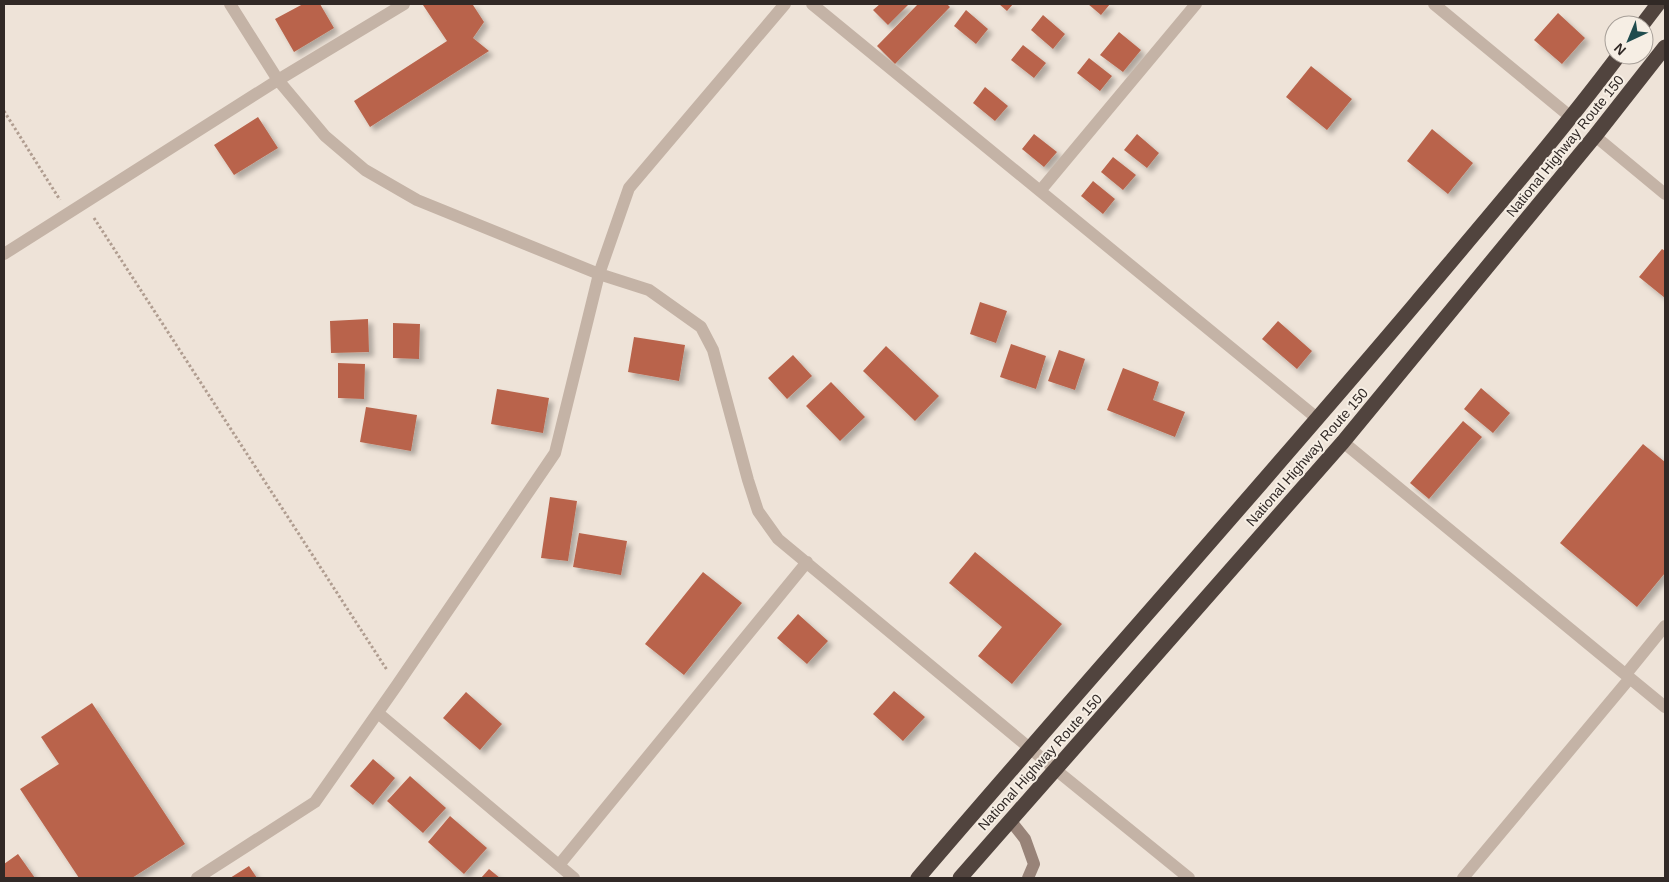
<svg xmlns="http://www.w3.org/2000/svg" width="1669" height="882" viewBox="0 0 1669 882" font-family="Helvetica,sans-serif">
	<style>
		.building { fill: #b9644b; filter: url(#shadow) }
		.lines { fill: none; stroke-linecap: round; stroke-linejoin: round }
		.path { stroke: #b09d90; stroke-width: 3; stroke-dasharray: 2.5 2.5; stroke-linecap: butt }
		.street { stroke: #c4b3a6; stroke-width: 12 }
		.secondary { stroke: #988378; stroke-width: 12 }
		.highway { stroke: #51443e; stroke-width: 15 }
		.labels { text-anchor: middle; stroke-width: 4; stroke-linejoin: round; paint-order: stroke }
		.street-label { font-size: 14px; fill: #312926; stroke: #f6eee4 }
	</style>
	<defs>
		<filter id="shadow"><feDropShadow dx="4.5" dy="4.5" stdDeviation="2.5" flood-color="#0004"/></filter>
	</defs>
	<rect width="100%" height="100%" fill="#eee3d8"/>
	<path class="building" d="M 303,4 L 320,4 L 334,28 L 294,52 L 275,19 Z
		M 424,4 L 475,4 L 473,5 L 484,22 L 473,38 L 489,51 L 370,127 L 354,101 L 447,41 L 423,5 Z
		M 880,4 L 909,4 L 888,25 L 873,10 Z
		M 918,4 L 947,4 L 950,7 L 895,64 L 877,46 Z
		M 999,4 L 1013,4 L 1007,11 Z
		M 1088,4 L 1110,4 L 1101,15 Z
		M 966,10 L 988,29 L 976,44 L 954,26 Z
		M 1558,13 L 1585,38 L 1562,64 L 1534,40 Z
		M 1043,15 L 1065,34 L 1053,49 L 1031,30 Z
		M 1119,32 L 1141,50 L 1123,72 L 1100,55 Z
		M 1023,45 L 1046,63 L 1034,78 L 1011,60 Z
		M 1089,58 L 1112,76 L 1100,91 L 1077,73 Z
		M 1311,66 L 1352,99 L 1327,130 L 1286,97 Z
		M 985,87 L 1008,106 L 995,121 L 973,103 Z
		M 258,117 L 278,148 L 234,175 L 214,145 Z
		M 1432,129 L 1473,163 L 1448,194 L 1407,161 Z
		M 1034,134 L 1057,152 L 1044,167 L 1022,149 Z
		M 1137,134 L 1159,153 L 1147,168 L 1124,150 Z
		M 1113,157 L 1136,175 L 1123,190 L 1101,172 Z
		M 1093,181 L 1115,199 L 1103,214 L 1081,196 Z
		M 1662,249 L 1665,251 L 1665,298 L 1639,277 Z
		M 980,302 L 1007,311 L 996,343 L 970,334 Z
		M 368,319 L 369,352 L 331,353 L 330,321 Z
		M 1278,321 L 1312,351 L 1297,369 L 1262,339 Z
		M 393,323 L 420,324 L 419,359 L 393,358 Z
		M 634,337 L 685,345 L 679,381 L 628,372 Z
		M 1011,344 L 1046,356 L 1036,389 L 1000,377 Z
		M 886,346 L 939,396 L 915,421 L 863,371 Z
		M 1059,350 L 1085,359 L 1075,390 L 1048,381 Z
		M 793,355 L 812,376 L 787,399 L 768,378 Z
		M 338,363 L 365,364 L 364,399 L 338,398 Z
		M 1123,368 L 1159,382 L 1153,400 L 1185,412 L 1175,437 L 1107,410 Z
		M 831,382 L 865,417 L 840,441 L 806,406 Z
		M 1481,388 L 1510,413 L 1493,433 L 1464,409 Z
		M 497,389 L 549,398 L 543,433 L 491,424 Z
		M 366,407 L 417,415 L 411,451 L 360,442 Z
		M 1463,421 L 1482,437 L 1429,499 L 1410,483 Z
		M 1643,444 L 1665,462 L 1665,573 L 1637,607 L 1560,543 Z
		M 550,497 L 577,501 L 568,561 L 541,558 Z
		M 579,533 L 627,541 L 621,575 L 573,567 Z
		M 975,552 L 1062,624 L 1012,684 L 978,656 L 1002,627 L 949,583 Z
		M 703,572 L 742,603 L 684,675 L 645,644 Z
		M 798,614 L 828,641 L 807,664 L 777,638 Z
		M 894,691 L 925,717 L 903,741 L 873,714 Z
		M 466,692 L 502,724 L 480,750 L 443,718 Z
		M 92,703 L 185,844 L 132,878 L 79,878 L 20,789 L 59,764 L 41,737 Z
		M 373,759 L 395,778 L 373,805 L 350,786 Z
		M 410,776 L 446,808 L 423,833 L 387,801 Z
		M 450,816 L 487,848 L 464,874 L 428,842 Z
		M 18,854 L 35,878 L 4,878 L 4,864 Z
		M 249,866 L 257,878 L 230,878 Z
		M 489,869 L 500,878 L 481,878 Z"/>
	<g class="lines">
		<path class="path" d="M 4,111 L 60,200
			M 94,218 L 387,670"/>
		<path class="street" d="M 230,4 L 278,80 L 325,136 L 365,170 L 417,200 L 599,274 L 649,290 L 701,327 L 713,350 L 748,480 L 758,511 L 778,539 L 1056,770 L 1189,878
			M 812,4 L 1318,419
			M 1434,4 L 1572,118
			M 1595,136 L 1665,194
			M 1040,191 L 1196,4
			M 4,254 L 278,80 L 404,4
			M 1343,442 L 1665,707
			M 1626,674 L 1665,626
			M 378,713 L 574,878
			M 559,865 L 807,562
			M 197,878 L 315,802 L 397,685 L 555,453 L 599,274 L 629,188 L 785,4
			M 1463,878 L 1630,678"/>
		<path class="secondary" d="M 1010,820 L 1025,839 L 1034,864 L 1028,878"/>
		<path class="highway" d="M 1642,25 L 1658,4
			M 918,878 C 1083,685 1252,497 1416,303 C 1485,221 1555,140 1619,55
			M 960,878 L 1343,442 L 1595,136 L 1665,47"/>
	</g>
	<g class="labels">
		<g class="street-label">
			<text transform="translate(1565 146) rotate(-51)" y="5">National Highway Route 150</text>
			<text transform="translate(1307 457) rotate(-49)" y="5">National Highway Route 150</text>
			<text transform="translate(1040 762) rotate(-48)" y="5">National Highway Route 150</text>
		</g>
	</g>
	<rect width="1669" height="882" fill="none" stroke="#312926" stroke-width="10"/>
	<g transform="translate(1629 40) rotate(224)"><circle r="24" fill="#f6eee4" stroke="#a79f98"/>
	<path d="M0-4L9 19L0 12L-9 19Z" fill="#204c4e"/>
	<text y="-8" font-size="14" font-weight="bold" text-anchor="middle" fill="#312926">N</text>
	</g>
</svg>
